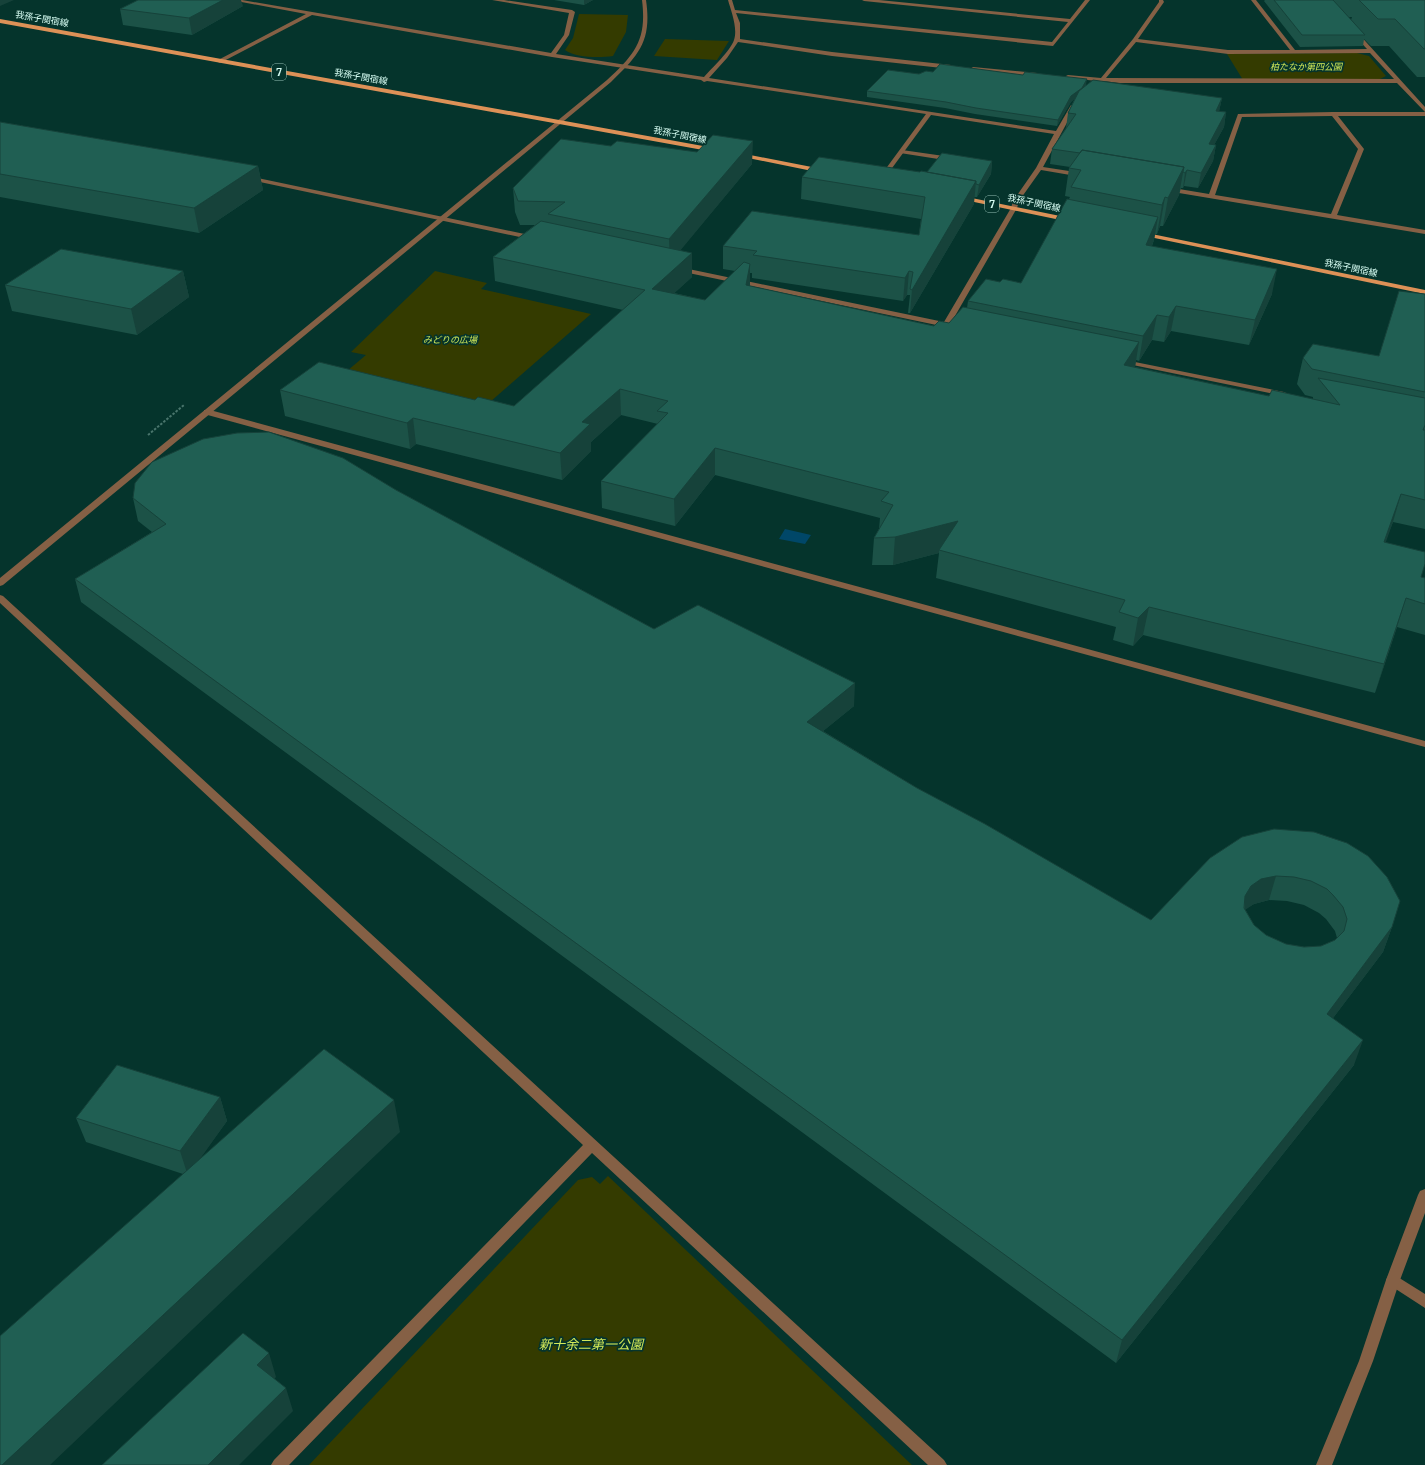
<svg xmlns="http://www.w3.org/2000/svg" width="1425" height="1465" viewBox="0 0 1425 1465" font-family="Merriweather,'Noto Sans JP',serif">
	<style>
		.green { fill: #343b00 }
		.water { fill: #004768 }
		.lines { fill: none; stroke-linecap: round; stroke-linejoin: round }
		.path { stroke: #49756c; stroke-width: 2; stroke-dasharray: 2.5 1.5; stroke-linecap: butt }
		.service { fill: #856045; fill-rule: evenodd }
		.minor { fill: #856045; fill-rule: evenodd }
		.tertiary { fill: #856045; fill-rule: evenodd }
		.primary { fill: #dd9157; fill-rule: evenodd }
		.wall { fill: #1c5247; fill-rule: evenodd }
		.shaded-wall { fill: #16423a }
		.building { fill: #205f53; stroke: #16423a; fill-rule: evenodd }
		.labels { text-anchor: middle; stroke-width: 3.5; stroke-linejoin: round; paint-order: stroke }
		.far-street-label { font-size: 9px; fill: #d7fdf3; stroke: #05342c }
		.far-park-label { font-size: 9px; font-style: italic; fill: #d3e958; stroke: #05342c }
		.shield { fill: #05342c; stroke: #98c1b7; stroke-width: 1 }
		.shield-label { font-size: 10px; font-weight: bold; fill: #d7fdf3 }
		.near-park-label { font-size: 13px; font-style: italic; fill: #d3e958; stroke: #05342c }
	</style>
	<rect width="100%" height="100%" fill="#05342c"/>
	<path class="green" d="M 579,14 L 628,15 L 626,32 L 613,56 C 600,58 575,58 565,50 L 573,38 Z
		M 665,39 L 729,41 L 717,60 L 654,56 Z
		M 1357,53 L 1369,56 L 1386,76 L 1380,79 L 1243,80 L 1227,54 Z
		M 435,271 L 487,283 L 481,289 L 591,314 L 482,409 L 341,376 L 366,355 L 351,352 Z
		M 608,1176 L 912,1465 L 309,1465 L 578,1180 L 592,1177 L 600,1184 Z"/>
	<path class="water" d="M 785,529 L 811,535 L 805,544 L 779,539 Z"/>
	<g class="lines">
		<path class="path" d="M 148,435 L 184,405"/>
		<path class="service" d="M 902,150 L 951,157 L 954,159 L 951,161 L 900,153 L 900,151 Z"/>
		<path class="minor" d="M 231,0 L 242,0 L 551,53 L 564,35 L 569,13 L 492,0 L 504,0 L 572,10 L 575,12 L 569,35 L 556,54 L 704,77 C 712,68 731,50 734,40 C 738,28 731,11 728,0 L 732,0 L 735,10 L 1052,42 L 1068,22 L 864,1 L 862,0 L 879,0 L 1070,19 L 1085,0 L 1090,0 L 1053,46 L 736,13 L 740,23 L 740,39 L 832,52 L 951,65 L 954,67 L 951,69 L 832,56 L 738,42 L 727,58 L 709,78 L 1056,131 L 1071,105 L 1075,105 L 1076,106 L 1043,167 L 1082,173 L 1085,175 L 1082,177 L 1041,170 L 1019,201 L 1017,208 L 951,323 L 953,325 L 946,327 L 679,271 L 676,269 L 679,267 L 944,322 L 1011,208 L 1013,201 L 1036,168 L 1054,134 L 931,115 L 884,179 L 882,180 L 879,178 L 926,114 L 707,81 L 704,82 L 701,80 L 552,57 L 312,15 L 220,63 L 218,62 L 218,60 L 306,14 Z
			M 1159,0 L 1163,0 L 1164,2 L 1138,39 L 1228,50 L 1290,50 L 1251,0 L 1256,0 L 1295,50 L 1367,49 L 1352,33 L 1357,32 L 1425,107 L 1425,112 L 1397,83 L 1120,83 L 1103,81 L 1100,84 L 1098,83 L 1098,81 L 1066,78 L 1066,76 L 1068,75 L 1101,78 L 1133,39 L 1159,2 ZM 1136,42 L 1228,54 L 1370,53 L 1394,79 L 1106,78 Z
			M 973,67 L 1037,73 L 1040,75 L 1037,77 L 971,70 L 970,69 Z
			M 1333,112 L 1425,112 L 1425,116 L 1338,116 L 1364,149 L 1337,215 L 1425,230 L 1425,234 L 1167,191 L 1164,189 L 1167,187 L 1209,194 L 1238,114 ZM 1332,116 L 1358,149 L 1331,214 L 1215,195 L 1242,117 Z
			M 248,176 L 534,236 L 537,238 L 534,240 L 246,179 L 246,177 Z
			M 1120,359 L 1284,392 L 1288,394 L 1284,396 L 1123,363 L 1119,361 Z
			M 204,410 L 210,410 L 1425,741 L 1425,747 L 204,414 Z
			M 0,595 L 3,596 L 944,1460 L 947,1465 L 928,1465 L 592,1153 L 289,1465 L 271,1465 L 274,1460 L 583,1145 L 0,603 Z
			M 1393,1274 L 1425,1294 L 1425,1308 L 1388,1284 L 1386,1280 L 1388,1276 Z"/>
		<path class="tertiary" d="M 642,0 L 646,0 C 652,41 639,55 611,82 L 3,585 L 0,586 L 0,578 L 607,80 C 635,54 647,40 642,0 Z
			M 1425,1189 L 1425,1213 L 1400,1280 L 1373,1361 L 1332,1465 L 1316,1465 L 1359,1361 L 1386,1280 L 1418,1195 L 1420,1191 Z"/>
		<path class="primary" d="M 0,19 L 714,148 L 717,150 L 714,152 L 0,23 Z
			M 740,153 L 822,169 L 825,171 L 822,173 L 738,156 L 738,154 Z
			M 962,196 L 1070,218 L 1073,220 L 1070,222 L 960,199 L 959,198 Z
			M 1142,232 L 1425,290 L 1425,294 L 1140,235 L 1140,233 Z"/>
	</g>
	<path class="wall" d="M 554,0 L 593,0 L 584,5 Z
		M 1265,0 L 1425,0 L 1425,77 L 1417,77 L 1389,46 L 1371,46 L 1364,39 L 1363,46 L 1300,47 L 1264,1 ZM 1348,17 L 1352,17 L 1351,20 Z
		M 243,6 L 192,35 L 123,25 L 120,9 Z
		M 933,72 L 1086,85 L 1086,86 L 1222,98 L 1219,111 L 1226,112 L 1224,127 L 1214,145 L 1216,145 L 1213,161 L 1198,188 L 1184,186 L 1183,188 L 1181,188 L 1179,195 L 1163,226 L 1160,226 L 1157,234 L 1155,234 L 1154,240 L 1152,246 L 1272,294 L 1249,345 L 1171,331 L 1164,342 L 1152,340 L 1139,361 L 1136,360 L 1135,367 L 1269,396 L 1313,399 L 1313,397 L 1305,395 L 1297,384 L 1303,358 L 1379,356 L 1425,294 L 1425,529 L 1393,522 L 1385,542 L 1421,577 L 1425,578 L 1425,635 L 1397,627 L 1375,693 L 1143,635 L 1133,646 L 1113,640 L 1116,627 L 936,578 L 939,553 L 893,565 L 872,565 L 874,538 L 879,529 L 880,518 L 715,475 L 675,526 L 602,508 L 601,481 L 658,424 L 621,415 L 591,442 L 591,451 L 562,480 L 416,444 L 410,449 L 285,416 L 280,390 L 475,400 L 514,406 L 623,310 L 495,281 L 493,257 L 535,225 L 520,225 L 515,212 L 513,188 L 611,146 L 752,164 L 680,250 L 692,277 L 674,293 L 705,300 L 735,271 L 723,269 L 723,246 L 919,235 L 921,219 L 801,199 L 802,177 L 927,172 L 992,161 L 991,174 L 977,197 L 974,197 L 974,204 L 910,313 L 908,313 L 910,295 L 907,295 L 903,301 L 752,278 L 752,273 L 750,273 L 750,286 L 934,326 L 949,323 L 967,308 L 968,301 L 1000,282 L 1021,283 L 1069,199 L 1070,197 L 1065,196 L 1069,168 L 1070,167 L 1050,164 L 1052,149 L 1066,128 L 1068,113 L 1075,98 L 1071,102 L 1057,126 L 975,114 L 945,108 L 867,97 L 867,91 L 919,74 Z
		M 0,122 L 258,166 L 263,190 L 199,233 L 0,197 Z
		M 183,271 L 189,297 L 137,335 L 12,311 L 5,285 Z
		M 396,490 L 654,629 L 854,706 L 823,731 L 917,788 L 1151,920 L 1242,837 L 1392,927 L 1383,952 L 1333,1018 L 1354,1065 L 1116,1363 L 81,602 L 75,579 L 152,532 L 138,521 L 133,498 ZM 1269,900 L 1287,901 L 1304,905 L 1319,913 L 1326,919 L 1335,931 L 1337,938 L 1335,940 L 1321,946 L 1304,947 L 1286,944 L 1266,935 L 1254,925 L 1245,909 L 1254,904 Z
		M 220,1097 L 227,1121 L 200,1158 L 400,1132 L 183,1174 L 86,1142 L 76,1118 Z"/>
	<path class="shaded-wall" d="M 0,0 L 14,0 L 0,6 Z
		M 223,0 L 241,0 L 243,6 L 192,35 L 189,18 Z
		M 584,0 L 593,0 L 584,5 Z
		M 1087,79 L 1086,85 L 1081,93 L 1071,102 L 1057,126 L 1058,120 L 1071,96 Z
		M 1222,98 L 1219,112 L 1216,111 Z
		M 1226,112 L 1224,127 L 1206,160 L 1209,144 Z
		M 753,141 L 752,164 L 670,263 L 669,239 Z
		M 1216,145 L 1213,161 L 1198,188 L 1201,173 Z
		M 992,161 L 991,174 L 977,197 L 979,185 Z
		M 258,166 L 263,190 L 199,233 L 194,208 Z
		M 1184,167 L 1179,195 L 1163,226 L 1168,198 Z
		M 1187,170 L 1184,186 L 1183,188 L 1185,173 Z
		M 976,181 L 974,204 L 910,313 L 912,290 Z
		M 1165,197 L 1160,226 L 1157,234 L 1162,205 Z
		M 1158,217 L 1154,240 L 1142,269 L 1146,245 Z
		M 692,253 L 692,277 L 653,313 L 652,289 Z
		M 750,264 L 750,288 L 746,285 Z
		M 1277,269 L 1272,294 L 1249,345 L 1255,320 Z
		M 183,271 L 189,297 L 137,335 L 131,309 Z
		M 909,271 L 907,295 L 903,301 L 905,278 Z
		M 1176,306 L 1171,331 L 1164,342 L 1169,317 Z
		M 1157,315 L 1152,340 L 1139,361 L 1143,336 Z
		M 1139,342 L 1135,367 L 1124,365 Z
		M 620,389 L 621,415 L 591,442 L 591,451 L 562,480 L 560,453 L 582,422 Z
		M 413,418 L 416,444 L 410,449 L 407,423 Z
		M 715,448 L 715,475 L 675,526 L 674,499 Z
		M 1401,494 L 1393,522 L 1376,570 L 1384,542 Z
		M 958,521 L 939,550 L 939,553 L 893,565 L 895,537 Z
		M 1406,598 L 1397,627 L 1375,693 L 1384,664 Z
		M 1149,607 L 1143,635 L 1133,646 L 1138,618 Z
		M 855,683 L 854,706 L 806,745 L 807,722 Z
		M 1276,876 L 1269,900 L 1254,904 L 1245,910 L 1245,896 L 1251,886 L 1261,879 Z
		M 1392,927 L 1383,952 L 1318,1038 L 1327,1014 Z
		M 1363,1040 L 1354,1065 L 1116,1363 L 1122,1340 Z
		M 220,1097 L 227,1121 L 188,1176 L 180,1151 Z
		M 394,1100 L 400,1132 L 50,1465 L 2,1465 Z
		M 269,1353 L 276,1377 L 265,1388 L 257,1365 Z
		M 286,1388 L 293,1411 L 239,1465 L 208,1465 Z"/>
	<path class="building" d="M 138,0 L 223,0 L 189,18 L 120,9 Z
		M 1274,0 L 1333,0 L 1365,35 L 1302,35 Z
		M 1359,0 L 1425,0 L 1425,49 L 1424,49 L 1395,19 L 1378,19 Z
		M 940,64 L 1023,75 L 1025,72 L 1087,79 L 1082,88 L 1071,96 L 1058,120 L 976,108 L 946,102 L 867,91 L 888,70 L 919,74 L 926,71 L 933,72 Z
		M 1093,80 L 1222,98 L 1216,111 L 1226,112 L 1209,144 L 1216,145 L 1201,173 L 1187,170 L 1185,173 L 1183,172 L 1184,167 L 1082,150 L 1080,153 L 1052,149 L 1076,114 L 1068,113 L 1079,91 Z
		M 0,122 L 258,166 L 194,208 L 0,174 Z
		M 713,135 L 753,141 L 669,239 L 548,214 L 565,202 L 518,201 L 513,188 L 561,139 L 611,146 L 617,141 L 697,152 Z
		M 1082,150 L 1184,167 L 1168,198 L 1165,197 L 1162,205 L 1071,187 L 1081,170 L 1069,168 Z
		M 942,153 L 992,161 L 979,185 L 976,184 L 976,181 L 927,172 Z
		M 819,157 L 920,172 L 921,171 L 976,181 L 912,290 L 910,289 L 913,272 L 909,271 L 905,278 L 753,255 L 757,251 L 723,246 L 752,211 L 919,235 L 925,197 L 802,177 Z
		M 1067,199 L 1158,217 L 1146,245 L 1277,269 L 1255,320 L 1176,306 L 1169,317 L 1157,315 L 1143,336 L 968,301 L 986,279 L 1000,282 L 1003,279 L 1021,283 Z
		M 541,221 L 692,253 L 652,289 L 705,300 L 744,262 L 750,264 L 746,285 L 934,326 L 939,321 L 949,323 L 963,307 L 1139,342 L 1124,365 L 1269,396 L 1272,390 L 1340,405 L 1318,378 L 1425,398 L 1425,425 L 1423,430 L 1425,430 L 1425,500 L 1401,494 L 1384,542 L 1425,552 L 1425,564 L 1421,577 L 1425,578 L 1425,604 L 1406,598 L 1384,664 L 1149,607 L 1138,618 L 1119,612 L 1125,600 L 939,550 L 958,521 L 895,537 L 874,538 L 893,505 L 881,501 L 889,492 L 715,448 L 674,499 L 601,481 L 668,413 L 657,411 L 668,401 L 620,389 L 582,422 L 590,424 L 560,453 L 413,418 L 407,423 L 280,390 L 319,362 L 475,400 L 478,397 L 514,406 L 645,290 L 493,257 Z
		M 61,249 L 183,271 L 131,309 L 5,285 Z
		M 1399,291 L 1425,294 L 1425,392 L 1312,369 L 1303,358 L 1313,344 L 1379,356 Z
		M 269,432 L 343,458 L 396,490 L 654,629 L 698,605 L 855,683 L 807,722 L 917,788 L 985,824 L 1151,920 L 1210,858 L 1242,837 L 1274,829 L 1314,832 L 1347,843 L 1368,856 L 1387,877 L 1400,901 L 1392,927 L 1327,1014 L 1363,1040 L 1122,1340 L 75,579 L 166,524 L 133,498 L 135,483 L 152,462 L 203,439 L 237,433 ZM 1276,876 L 1294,877 L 1311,881 L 1327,889 L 1333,895 L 1343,907 L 1347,919 L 1344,931 L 1335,940 L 1321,946 L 1304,947 L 1286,944 L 1266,935 L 1254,925 L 1244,908 L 1245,896 L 1251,886 L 1261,879 Z
		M 324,1049 L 394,1100 L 2,1465 L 0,1465 L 0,1336 Z
		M 117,1065 L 220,1097 L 180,1151 L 76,1118 Z
		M 243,1333 L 269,1353 L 257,1365 L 286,1388 L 208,1465 L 102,1465 Z"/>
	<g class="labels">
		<g class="far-street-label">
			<text transform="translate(42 19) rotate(10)" y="3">我孫子関宿線</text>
			<text transform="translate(361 77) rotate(10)" y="3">我孫子関宿線</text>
			<text transform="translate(680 135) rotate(11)" y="3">我孫子関宿線</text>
			<text transform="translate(1034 203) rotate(12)" y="3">我孫子関宿線</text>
			<text transform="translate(1351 268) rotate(12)" y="3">我孫子関宿線</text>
		</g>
		<g class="far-park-label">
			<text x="1306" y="70">柏たなか第四公園</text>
			<text x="450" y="343">みどりの広場</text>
		</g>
		<g class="shield">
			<rect x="272" y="64" width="14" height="16" rx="3"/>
			<rect x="985" y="196" width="14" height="16" rx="3"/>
		</g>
		<g class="shield-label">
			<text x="279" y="76">7</text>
			<text x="992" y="208">7</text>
		</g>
		<g class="near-park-label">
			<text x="591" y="1349">新十余二第一公園</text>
		</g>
	</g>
</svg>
